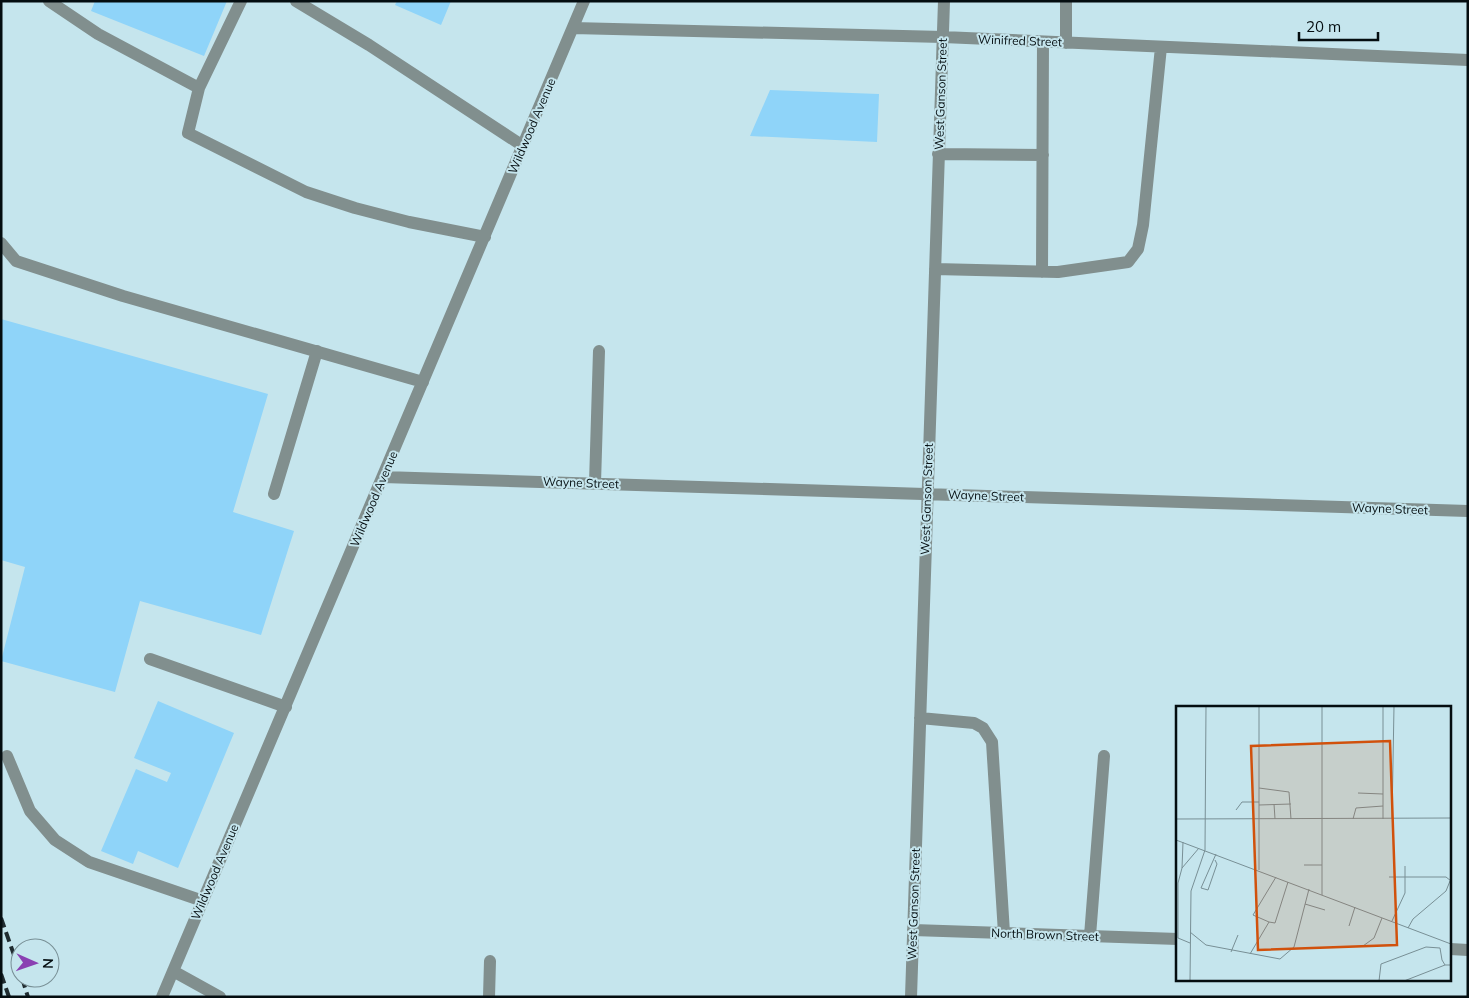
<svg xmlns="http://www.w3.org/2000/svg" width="1469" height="998" viewBox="0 0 1469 998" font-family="Mulish,sans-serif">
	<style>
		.building { fill: #8fd4f9 }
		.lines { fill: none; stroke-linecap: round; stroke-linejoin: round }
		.minor { stroke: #818f8e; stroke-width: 12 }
		.rail { stroke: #202c30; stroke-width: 4; stroke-dasharray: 10 5; stroke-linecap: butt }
		.labels { text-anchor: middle; stroke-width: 4; stroke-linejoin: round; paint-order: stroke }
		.street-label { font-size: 12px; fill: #040d10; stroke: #c5e5ed }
		.inset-road { fill: none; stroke: #788f95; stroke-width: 1 }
		.view { fill: #d1510c; fill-opacity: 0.15; stroke: #d1510c; stroke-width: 2.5 }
		.inset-edge { fill: none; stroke: #040d10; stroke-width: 2.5 }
	</style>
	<rect width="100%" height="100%" fill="#c5e5ed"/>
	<path class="building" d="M 95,1 L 227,1 L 204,56 L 91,11 Z
		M 397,1 L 451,1 L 441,25 L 395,5 Z
		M 770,90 L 879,94 L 877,142 L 750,136 Z
		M 1,319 L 268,394 L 233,512 L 294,531 L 261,635 L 140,601 L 115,692 L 1,661 L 25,567 L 1,560 Z
		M 158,701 L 234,733 L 178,868 L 138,851 L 133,864 L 101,851 L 136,769 L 167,782 L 171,773 L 134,758 Z"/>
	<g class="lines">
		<path class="minor" d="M 49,1 L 98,34 L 199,88
			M 241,1 L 199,88 L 188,133 L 306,192 L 355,208 L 409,222 L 485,237
			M 296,1 L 369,45 L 523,146
			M 573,28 L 943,37 L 1468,60
			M 1066,43 L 1066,1
			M 938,154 L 1043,155
			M 1,243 L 16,261 L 123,296 L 423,382
			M 935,269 L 1058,272 L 1128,262 L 1138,249 L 1143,225 L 1161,47
			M 1042,272 L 1043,42
			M 383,477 L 1468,511
			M 595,483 L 599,351
			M 274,494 L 317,351
			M 150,659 L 286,707
			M 920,718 L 974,723 L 983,728 L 992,742 L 1004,933
			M 7,756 L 30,811 L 55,840 L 89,862 L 203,901
			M 913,930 L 1178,939
			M 1090,936 L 1104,756
			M 1450,949 L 1468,950
			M 173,971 L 220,997
			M 162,997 L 584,1
			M 489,997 L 490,961
			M 911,997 L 944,1"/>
		<path class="rail" d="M 1,918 L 20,972
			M 1,974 L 9,997
			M 22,978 L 28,997"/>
	</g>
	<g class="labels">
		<g class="street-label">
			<text transform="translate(1020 41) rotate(2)" y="4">Winifred Street</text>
			<text transform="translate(941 94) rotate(-88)" y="4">West Ganson Street</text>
			<text transform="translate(532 126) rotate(-67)" y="4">Wildwood Avenue</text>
			<text transform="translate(581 483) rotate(2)" y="4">Wayne Street</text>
			<text transform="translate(986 496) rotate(2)" y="4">Wayne Street</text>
			<text transform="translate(374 499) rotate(-67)" y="4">Wildwood Avenue</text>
			<text transform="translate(927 499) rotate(-88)" y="4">West Ganson Street</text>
			<text transform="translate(1390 509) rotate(2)" y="4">Wayne Street</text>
			<text transform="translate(215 872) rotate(-67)" y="4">Wildwood Avenue</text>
			<text transform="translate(914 904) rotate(-88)" y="4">West Ganson Street</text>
			<text transform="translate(1045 935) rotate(2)" y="4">North Brown Street</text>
		</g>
	</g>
	<g transform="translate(1176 706)">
		<rect width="275" height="275" fill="#c5e5ed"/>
		<path class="inset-road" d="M 146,0 L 146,189M 83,82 L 113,86 L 115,113M 182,87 L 207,88M 98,98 L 99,113M 83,99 L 115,98M 60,104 L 66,96 L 83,96M 0,113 L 275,112M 177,113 L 180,102 L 207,100M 207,113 L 207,0M 216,113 L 218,0M 0,134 L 275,238M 7,136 L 6,162 L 23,142M 39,154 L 41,158 L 32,184 L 25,182 L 40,148M 128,159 L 146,159M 6,162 L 2,177 L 2,232 L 14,237M 83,164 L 83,0M 100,171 L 77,209 L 93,216 L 99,217 L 112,176M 213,171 L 270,171 L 275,175M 129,198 L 149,204M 216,215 L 229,187 L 229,160M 173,220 L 179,201M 232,222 L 237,213 L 270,185 L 274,175M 14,226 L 30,239 L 104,253 L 118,241 L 133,183M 187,240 L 198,232 L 206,212M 55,246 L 62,229M 74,248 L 93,216M 14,275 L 15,185 L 29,144 L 30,0M 203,275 L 205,258 L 250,241 L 264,242 L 266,254 L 269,259 L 275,259M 228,275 L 269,259"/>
		<path class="view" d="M 214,35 L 221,239 L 82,244 L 75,40 Z"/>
		<rect width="275" height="275" class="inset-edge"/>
	</g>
	<rect width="1469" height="998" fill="none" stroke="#040d10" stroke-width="5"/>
	<g transform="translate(35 963) rotate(92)"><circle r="24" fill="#c5e5ed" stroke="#788f95"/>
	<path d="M0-4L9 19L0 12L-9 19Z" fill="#8a40b2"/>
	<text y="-8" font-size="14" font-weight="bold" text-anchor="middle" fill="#040d10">N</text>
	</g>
	<path d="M1299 32v8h79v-8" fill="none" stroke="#040d10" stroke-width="2.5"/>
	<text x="1306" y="32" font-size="15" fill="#040d10" stroke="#c5e5ed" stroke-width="4" paint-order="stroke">20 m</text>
</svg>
